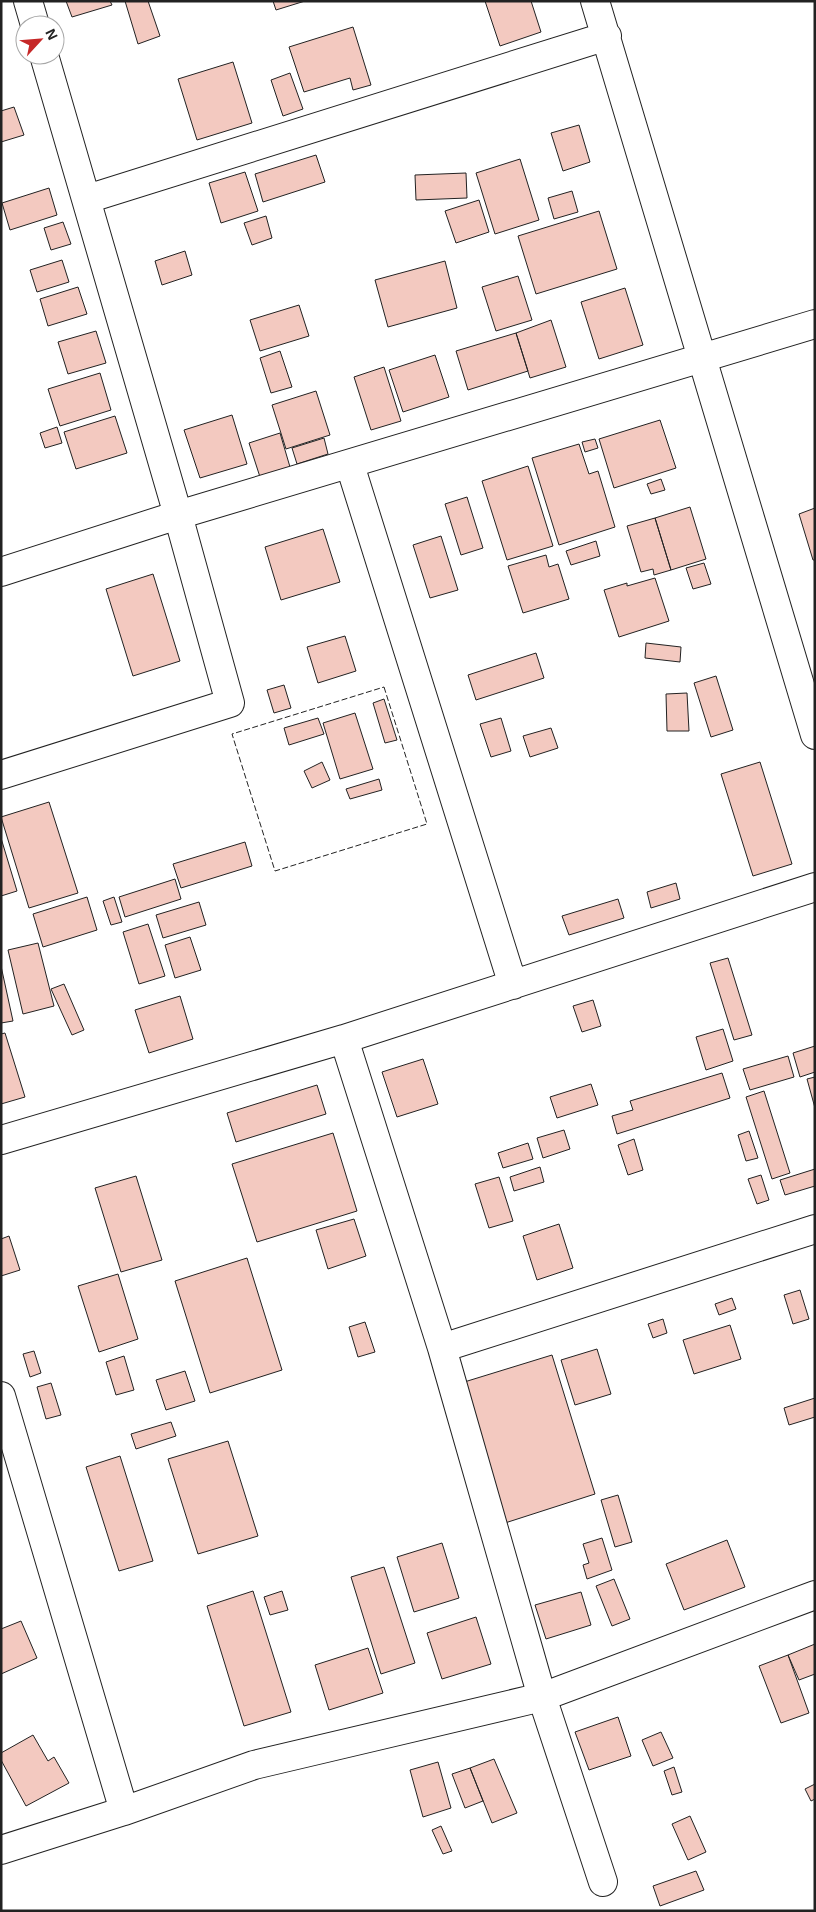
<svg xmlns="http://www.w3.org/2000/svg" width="816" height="1912" viewBox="0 0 816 1912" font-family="Helvetica,sans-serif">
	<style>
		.building { fill: #f3c9c0; stroke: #222 }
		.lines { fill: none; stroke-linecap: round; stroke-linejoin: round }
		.minor-casing { stroke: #222; stroke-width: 30 }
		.minor { stroke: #fff; stroke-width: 28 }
		.fence { stroke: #222; stroke-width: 1; stroke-dasharray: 6 2.5; stroke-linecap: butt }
	</style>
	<rect width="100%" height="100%" fill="#fff"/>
	<path class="building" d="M 66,1 L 110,1 L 112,5 L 72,17 Z
		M 125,1 L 148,1 L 160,36 L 138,44 Z
		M 273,1 L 305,1 L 276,10 Z
		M 485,1 L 531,1 L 541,32 L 500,46 Z
		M 353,27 L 371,85 L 353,90 L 350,78 L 304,92 L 289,47 Z
		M 233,62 L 252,123 L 197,140 L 178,79 Z
		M 290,73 L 303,109 L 283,116 L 271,80 Z
		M 14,107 L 24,135 L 1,142 L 1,111 Z
		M 579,125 L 590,162 L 563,171 L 551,133 Z
		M 316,155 L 325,182 L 263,202 L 255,174 Z
		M 520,159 L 539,220 L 495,234 L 476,173 Z
		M 245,172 L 258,211 L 221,223 L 209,183 Z
		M 466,173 L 467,198 L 416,200 L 415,175 Z
		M 49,188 L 57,215 L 10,230 L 2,203 Z
		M 572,191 L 578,212 L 554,219 L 548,198 Z
		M 479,200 L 489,232 L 456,243 L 445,211 Z
		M 599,211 L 617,269 L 536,294 L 518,236 Z
		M 266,216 L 272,238 L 252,245 L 244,223 Z
		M 63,222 L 71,244 L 51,250 L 44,228 Z
		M 185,251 L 192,275 L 162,285 L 155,261 Z
		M 62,260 L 69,282 L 37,292 L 30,270 Z
		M 445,261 L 457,308 L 388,327 L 375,280 Z
		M 518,276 L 532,320 L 496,331 L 482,287 Z
		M 78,287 L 87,314 L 48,326 L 40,299 Z
		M 625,288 L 643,345 L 599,359 L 581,302 Z
		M 299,305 L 309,336 L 260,351 L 250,320 Z
		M 551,320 L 566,367 L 530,378 L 516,333 Z
		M 96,331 L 106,363 L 68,374 L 58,342 Z
		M 516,333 L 528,371 L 468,390 L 456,351 Z
		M 280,351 L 292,387 L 271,393 L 260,358 Z
		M 435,355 L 449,397 L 403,412 L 389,370 Z
		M 384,367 L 401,421 L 371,430 L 354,377 Z
		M 100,373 L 111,410 L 60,426 L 48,389 Z
		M 316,391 L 330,435 L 286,449 L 272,405 Z
		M 232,415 L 247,464 L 200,478 L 184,430 Z
		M 115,416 L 127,453 L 76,469 L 64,432 Z
		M 660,420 L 676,468 L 614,488 L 599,439 Z
		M 57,427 L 62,443 L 45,448 L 40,433 Z
		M 280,433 L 290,467 L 260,477 L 249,443 Z
		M 324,438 L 328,454 L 297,464 L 292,448 Z
		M 595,439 L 598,448 L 585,452 L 582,442 Z
		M 579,444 L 589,474 L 598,471 L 615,527 L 559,545 L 532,458 Z
		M 528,466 L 553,546 L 507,560 L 482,481 Z
		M 661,479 L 665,490 L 651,494 L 647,484 Z
		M 467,497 L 483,548 L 461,555 L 445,504 Z
		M 690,507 L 706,559 L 671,570 L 655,518 Z
		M 815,508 L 815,560 L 813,560 L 799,514 Z
		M 655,518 L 671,570 L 654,575 L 653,569 L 641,572 L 627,526 Z
		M 323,529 L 340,582 L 281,600 L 265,547 Z
		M 441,536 L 458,590 L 430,598 L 413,545 Z
		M 596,541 L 600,556 L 571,565 L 566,551 Z
		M 546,555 L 549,567 L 558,564 L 569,599 L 523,613 L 508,566 Z
		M 704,563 L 711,584 L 693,589 L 686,568 Z
		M 153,574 L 180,661 L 133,676 L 106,589 Z
		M 655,578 L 669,621 L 619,637 L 604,590 L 627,583 L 627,586 Z
		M 345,636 L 356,671 L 318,683 L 307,647 Z
		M 646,643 L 681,647 L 680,662 L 645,658 Z
		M 536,653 L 544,678 L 476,700 L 468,675 Z
		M 716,676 L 733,730 L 711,737 L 694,683 Z
		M 284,685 L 291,708 L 274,713 L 267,690 Z
		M 687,693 L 689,731 L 667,731 L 666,694 Z
		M 384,699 L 397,740 L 385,743 L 373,703 Z
		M 355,713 L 373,769 L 340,779 L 323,723 Z
		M 318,718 L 324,734 L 289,745 L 284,728 Z
		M 501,718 L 511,751 L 491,757 L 480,724 Z
		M 551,728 L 558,748 L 530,757 L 523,736 Z
		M 322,762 L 330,780 L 312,788 L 304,771 Z
		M 760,762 L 792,864 L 753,876 L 721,774 Z
		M 379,779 L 382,790 L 350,799 L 346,789 Z
		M 49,802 L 78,893 L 29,908 L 1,817 Z
		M 1,838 L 17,891 L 1,896 Z
		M 245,842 L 252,866 L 181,888 L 173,864 Z
		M 175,879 L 181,899 L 125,917 L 119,897 Z
		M 676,883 L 680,899 L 651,908 L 647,892 Z
		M 87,897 L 97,930 L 43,947 L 33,914 Z
		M 114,897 L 122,922 L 111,925 L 103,901 Z
		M 618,899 L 624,918 L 569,935 L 562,916 Z
		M 199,902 L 206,925 L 163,938 L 156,915 Z
		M 148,924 L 165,976 L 139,984 L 123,932 Z
		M 190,937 L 201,970 L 175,978 L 165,945 Z
		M 38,943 L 54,1006 L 23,1014 L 8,950 Z
		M 728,958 L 752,1035 L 734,1040 L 710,963 Z
		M 1,966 L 13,1021 L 1,1023 Z
		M 64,984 L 84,1030 L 72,1035 L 51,989 Z
		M 180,996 L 193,1039 L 149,1053 L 135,1010 Z
		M 593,1000 L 601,1026 L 582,1032 L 573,1006 Z
		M 723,1029 L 733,1061 L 706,1070 L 696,1037 Z
		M 5,1033 L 25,1097 L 1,1104 L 1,1034 Z
		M 815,1046 L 815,1072 L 800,1077 L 793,1053 Z
		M 788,1056 L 794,1077 L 750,1090 L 743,1069 Z
		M 423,1059 L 438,1104 L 397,1117 L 382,1072 Z
		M 722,1073 L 730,1098 L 617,1134 L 612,1116 L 633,1110 L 630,1101 Z
		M 815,1077 L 815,1108 L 807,1079 Z
		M 591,1084 L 598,1105 L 557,1118 L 550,1097 Z
		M 317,1085 L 326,1114 L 236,1142 L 227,1113 Z
		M 764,1091 L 790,1173 L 772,1179 L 746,1097 Z
		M 564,1130 L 570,1149 L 543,1158 L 537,1138 Z
		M 749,1131 L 758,1158 L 746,1161 L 738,1135 Z
		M 333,1133 L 357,1211 L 257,1242 L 232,1164 Z
		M 634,1139 L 643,1170 L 628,1175 L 618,1145 Z
		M 528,1143 L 533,1159 L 503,1168 L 498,1153 Z
		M 540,1167 L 544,1182 L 514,1191 L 510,1177 Z
		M 815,1169 L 815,1186 L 785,1195 L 780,1180 Z
		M 761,1175 L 769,1200 L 757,1204 L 748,1179 Z
		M 136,1176 L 162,1260 L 121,1272 L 95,1188 Z
		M 499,1177 L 513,1221 L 489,1228 L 475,1184 Z
		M 354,1219 L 366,1256 L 328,1269 L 316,1230 Z
		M 559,1224 L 573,1268 L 537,1280 L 523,1236 Z
		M 9,1236 L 20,1270 L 1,1276 L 1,1239 Z
		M 247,1258 L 282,1370 L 210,1393 L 175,1281 Z
		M 118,1274 L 138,1339 L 99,1352 L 78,1286 Z
		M 800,1290 L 809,1319 L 793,1324 L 784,1295 Z
		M 732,1298 L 736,1309 L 719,1315 L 715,1304 Z
		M 663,1319 L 667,1333 L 653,1338 L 648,1324 Z
		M 365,1322 L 375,1352 L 358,1357 L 349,1327 Z
		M 730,1325 L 741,1359 L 694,1374 L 683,1340 Z
		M 597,1349 L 611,1394 L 575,1405 L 561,1360 Z
		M 34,1351 L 41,1373 L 30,1377 L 23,1354 Z
		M 552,1355 L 595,1494 L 505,1523 L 461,1383 Z
		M 124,1356 L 134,1390 L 116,1395 L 106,1362 Z
		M 185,1371 L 195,1401 L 166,1410 L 156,1380 Z
		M 51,1383 L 61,1415 L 46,1419 L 37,1387 Z
		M 815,1398 L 815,1417 L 789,1425 L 784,1408 Z
		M 171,1422 L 176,1436 L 136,1449 L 131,1434 Z
		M 228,1441 L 258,1536 L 198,1554 L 168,1459 Z
		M 120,1456 L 153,1561 L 119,1571 L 86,1467 Z
		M 618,1495 L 632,1542 L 615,1547 L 601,1500 Z
		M 602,1538 L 612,1570 L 587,1579 L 583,1565 L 589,1563 L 583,1544 Z
		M 727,1540 L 745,1587 L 684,1610 L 666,1564 Z
		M 442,1543 L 459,1598 L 414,1612 L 397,1557 Z
		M 384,1567 L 415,1663 L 381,1674 L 351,1577 Z
		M 614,1579 L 630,1619 L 612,1626 L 596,1586 Z
		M 253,1591 L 291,1712 L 244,1726 L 207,1606 Z
		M 282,1591 L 288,1610 L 270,1615 L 264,1597 Z
		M 581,1592 L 591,1625 L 546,1639 L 535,1605 Z
		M 476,1617 L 491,1664 L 442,1679 L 427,1633 Z
		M 21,1621 L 37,1658 L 1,1674 L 1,1629 Z
		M 815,1644 L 815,1674 L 799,1680 L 788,1655 Z
		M 368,1648 L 383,1693 L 329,1710 L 315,1665 Z
		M 788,1655 L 809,1713 L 781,1723 L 759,1666 Z
		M 618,1717 L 631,1756 L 589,1770 L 575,1732 Z
		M 661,1732 L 673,1758 L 653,1766 L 642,1740 Z
		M 33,1735 L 48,1761 L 54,1757 L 69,1783 L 26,1806 L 1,1760 L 1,1753 Z
		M 494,1759 L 517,1813 L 492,1823 L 470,1768 Z
		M 438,1762 L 451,1808 L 423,1817 L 410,1770 Z
		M 674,1767 L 682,1792 L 672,1795 L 664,1771 Z
		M 470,1768 L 483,1801 L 465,1808 L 452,1774 Z
		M 815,1784 L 815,1799 L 811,1801 L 805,1789 Z
		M 690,1816 L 706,1852 L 688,1860 L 672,1824 Z
		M 441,1826 L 452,1851 L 443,1854 L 432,1830 Z
		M 696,1871 L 704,1890 L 660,1906 L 653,1886 Z"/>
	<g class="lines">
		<g class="minor-casing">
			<path id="minor" d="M 28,1 L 35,25
				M 595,1 L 815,735
				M 87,199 L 607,36
				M 350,465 L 513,985
				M 1,572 L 178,515 L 815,324
				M 1,775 L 230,703 L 178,515 L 44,55
				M 344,1039 L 442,1348 L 542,1697 L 603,1882
				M 1,1140 L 344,1039 L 815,887
				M 442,1348 L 815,1229
				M 1,1396 L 124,1811
				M 1,1850 L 124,1811 L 254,1765 L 542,1697 L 815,1595"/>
		</g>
		<use href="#minor" class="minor"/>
		<path class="fence" d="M 384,687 L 427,824 L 275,871 L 232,734 Z"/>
	</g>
	<rect width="816" height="1912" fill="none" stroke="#222222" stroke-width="5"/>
	<g transform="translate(40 40) rotate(64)"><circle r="24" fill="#ffffff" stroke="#a7a7a7"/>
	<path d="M0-4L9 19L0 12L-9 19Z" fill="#c62828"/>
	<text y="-8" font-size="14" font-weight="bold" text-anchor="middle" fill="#222222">N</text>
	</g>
</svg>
